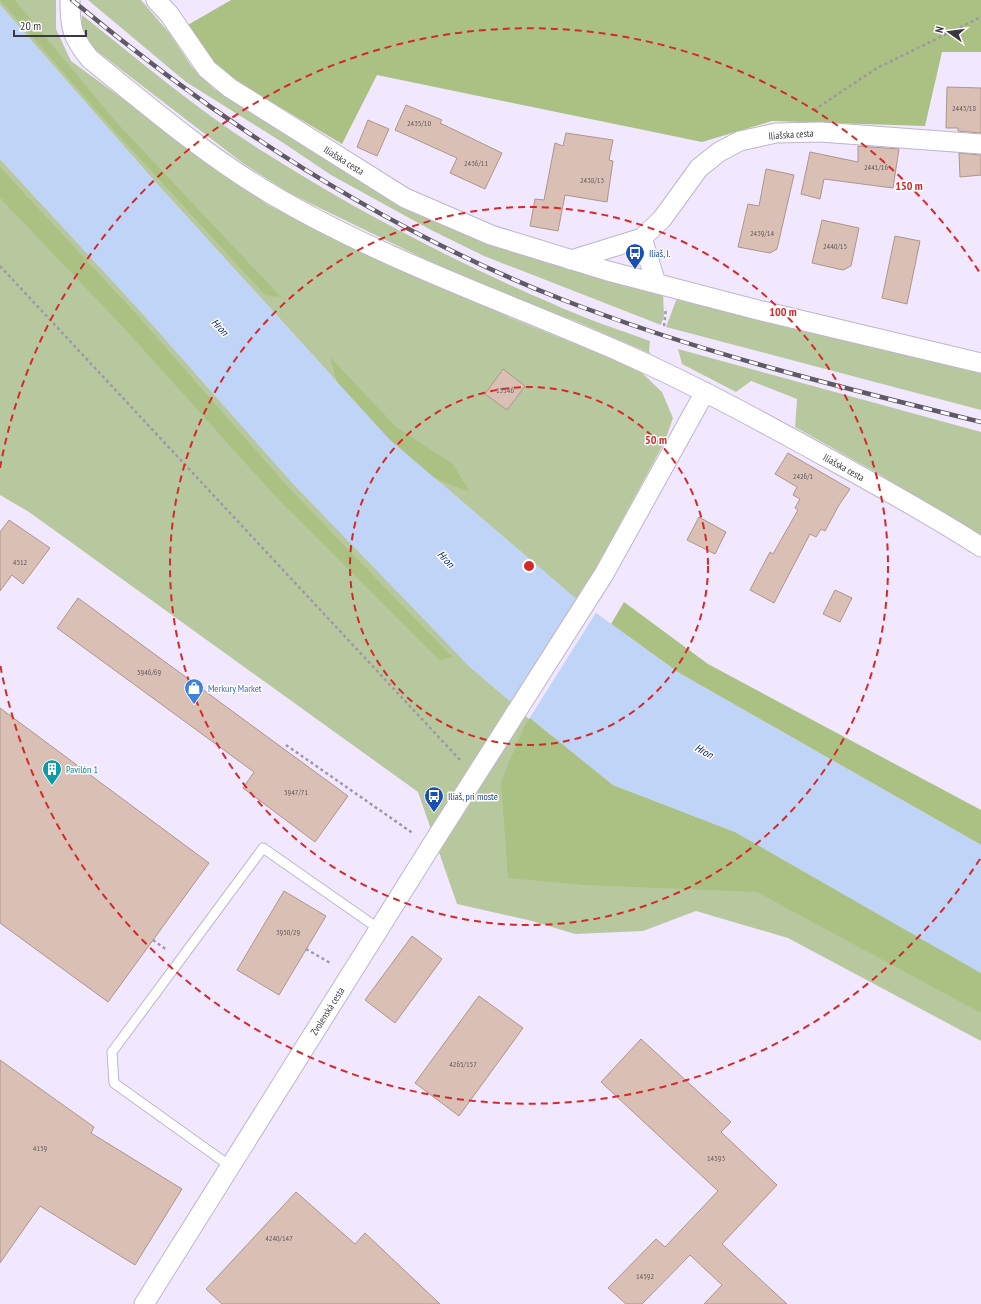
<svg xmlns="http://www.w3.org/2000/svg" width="981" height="1304" viewBox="0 0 981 1304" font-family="'PT Sans Narrow',sans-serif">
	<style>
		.green { fill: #b8c89e }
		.forest { fill: #aac183 }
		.water { fill: #c0d4f7 }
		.pier { fill: #f1e7fe }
		.building { fill: #d9bfb4; stroke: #ae958b }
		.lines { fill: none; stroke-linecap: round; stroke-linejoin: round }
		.service-casing { stroke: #beb5cb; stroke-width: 11 }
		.minor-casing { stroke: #beb5cb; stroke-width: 21 }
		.path { stroke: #9f97a8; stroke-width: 2.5; stroke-dasharray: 3 3; stroke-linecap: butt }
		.service { stroke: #fff; stroke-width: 9 }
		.minor { stroke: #fff; stroke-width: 19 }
		.rail-casing { stroke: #5f5a65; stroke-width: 4.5 }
		.rail { stroke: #fff; stroke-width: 3; stroke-dasharray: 9; stroke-linecap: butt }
		.ring { fill: none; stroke: #d62828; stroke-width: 2; stroke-dasharray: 7 5 }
		.labels { text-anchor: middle; stroke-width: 3; stroke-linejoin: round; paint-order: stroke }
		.number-label { font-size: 8px; fill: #62595d }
		.street-label { font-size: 10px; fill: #3b3740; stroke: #fff }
		.transit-label { font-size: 10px; fill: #164399; stroke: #fff; text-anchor: start }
		.shop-label { font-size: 10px; fill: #366cbe; stroke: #fff; text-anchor: start }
		.culture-label { font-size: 10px; fill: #0d838f; stroke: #fff; text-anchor: start }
		.water-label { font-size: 11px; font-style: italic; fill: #012463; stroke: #fff }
		.centre { fill: #d62828; stroke: #fff; stroke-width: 2 }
		.ring-label { font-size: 12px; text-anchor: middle; font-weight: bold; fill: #d62828; stroke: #fff; stroke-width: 3; stroke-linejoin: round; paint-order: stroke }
	</style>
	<rect width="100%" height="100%" fill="#f1e7fe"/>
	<path class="green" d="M 0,0 L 56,0 L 56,29 L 71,61 L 268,205 L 509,317 L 612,359 L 641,372 L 662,392 L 673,418 L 665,441 L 596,568 L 576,599 L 389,439 L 157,184 L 0,5 Z
		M 88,0 L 141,0 L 170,34 L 192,67 L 214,89 L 333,163 L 411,209 L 462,233 L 543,259 L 663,294 L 664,316 L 661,325 L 484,256 L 431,230 L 331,175 L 285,144 L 186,82 Z
		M 82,15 C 141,62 200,112 264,152 C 355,210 453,261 551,303 C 583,318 617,329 650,341 L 649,351 L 651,354 L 578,322 L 468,280 L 289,193 L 244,164 L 89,45 C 84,35 80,26 82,15 Z
		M 0,159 L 469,666 L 530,718 L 613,785 L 735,832 L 981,973 L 981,1041 L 788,938 L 696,911 L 643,931 L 575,934 L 532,921 L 457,904 L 418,792 L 29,512 L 0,495 Z
		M 677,298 L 981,371 L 981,410 L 666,327 Z
		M 678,349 L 981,432 L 981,536 L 879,474 L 795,427 L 797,399 L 751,381 L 736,392 L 682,364 Z"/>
	<path class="forest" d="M 0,0 L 15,0 L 116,122 L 281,297 L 265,295 L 111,127 Z
		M 231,0 L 981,0 L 981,52 L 942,52 L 925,126 L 772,121 L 702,142 L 377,75 L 342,144 L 241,84 L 212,60 L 186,26 Z
		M 0,167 L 138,316 L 289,488 L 452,657 L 439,660 L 277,498 L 124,328 L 0,198 Z
		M 330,357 L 396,427 L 453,464 L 470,492 L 424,474 L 339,390 Z
		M 624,602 L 708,664 L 981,810 L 981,845 L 679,673 L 611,624 Z
		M 530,718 L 613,785 L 735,832 L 981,973 L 981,1013 L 757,892 L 585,885 L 508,878 L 501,781 L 524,727 Z"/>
	<path class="water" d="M 0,5 L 157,184 L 389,439 L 574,597 L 679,673 L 981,845 L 981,973 L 735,832 L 613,785 L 530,718 L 469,666 L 293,484 L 140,311 L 0,159 Z"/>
	<path class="pier" d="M 578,597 L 597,611 L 529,719 L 510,703 Z"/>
	<path class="building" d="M 947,87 L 981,88 L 981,133 L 958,131 L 958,128 L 946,128 Z
		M 406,105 L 442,120 L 440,123 L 502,153 L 485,189 L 450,173 L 457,158 L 395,130 Z
		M 368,120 L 389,129 L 377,156 L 357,147 Z
		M 566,133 L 613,140 L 609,160 L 613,161 L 607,202 L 565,195 L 558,231 L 530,226 L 535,199 L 544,200 L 555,143 L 563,146 Z
		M 858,146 L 899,149 L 893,188 L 824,179 L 820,199 L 801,194 L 810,152 L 858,162 Z
		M 959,153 L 981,155 L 981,175 L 960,177 Z
		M 766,169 L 794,175 L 777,249 L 770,253 L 738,247 L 748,204 L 759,206 Z
		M 822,220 L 859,228 L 851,266 L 843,270 L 812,263 Z
		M 895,236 L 920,241 L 907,304 L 882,298 Z
		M 503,369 L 525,386 L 507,410 L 485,394 Z
		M 788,453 L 850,489 L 839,505 L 825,531 L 821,529 L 816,537 L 810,534 L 774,603 L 750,590 L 770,552 L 773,554 L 798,510 L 795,508 L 800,499 L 793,495 L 797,487 L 775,474 Z
		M 699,517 L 726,532 L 715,554 L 687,540 Z
		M 9,520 L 50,548 L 23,584 L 12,575 L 0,591 L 0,532 Z
		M 835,590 L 852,598 L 840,622 L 823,614 Z
		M 78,598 L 348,796 L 315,842 L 243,788 L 254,772 L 57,628 Z
		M 0,708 L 209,863 L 108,1002 L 0,923 Z
		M 284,891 L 326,916 L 279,995 L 237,970 Z
		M 412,936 L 442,959 L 395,1023 L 365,1000 Z
		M 479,996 L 523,1028 L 459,1116 L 415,1083 Z
		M 641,1039 L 731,1122 L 721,1132 L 777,1185 L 722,1244 L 787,1304 L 704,1304 L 722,1285 L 690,1255 L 642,1304 L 626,1304 L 608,1288 L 656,1239 L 665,1247 L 718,1191 L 601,1082 Z
		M 0,1060 L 94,1127 L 91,1133 L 182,1189 L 135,1265 L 40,1206 L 0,1263 Z
		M 296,1192 L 355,1244 L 365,1233 L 440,1304 L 222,1304 L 206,1289 Z"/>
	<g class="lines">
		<g class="service-casing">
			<path id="service" d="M 230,1166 L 114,1083 L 112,1052 L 263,848 L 379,929"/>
		</g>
		<g class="minor-casing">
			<path id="minor" d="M 70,0 C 70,28 72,37 90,59 C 147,105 208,157 271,194 C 383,260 507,302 625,354 C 697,386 766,424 835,462 C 884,489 933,516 981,547
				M 156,0 L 169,14 L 207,69 L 230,88 L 405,198 L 491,235 L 608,271 L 762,311 L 981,363
				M 571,260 L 642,238
				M 656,283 L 642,238 L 662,219 L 699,168 L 719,152 L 740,141 L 776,133 L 821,132 L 981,144
				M 144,1304 L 431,846 L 604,574 L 705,392"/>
		</g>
		<path class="path" d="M 814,110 L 877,68 L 981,17
			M 0,266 L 460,760
			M 664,326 L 666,308
			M 286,745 L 414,834
			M 153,940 L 167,950
			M 306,949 L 332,964"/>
		<use href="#service" class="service"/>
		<use href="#minor" class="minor"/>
		<g class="rail-casing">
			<path id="rail" d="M 72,0 C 218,122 383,229 561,299 C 697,352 839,387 981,422"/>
		</g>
		<use href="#rail" class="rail"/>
	</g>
	<g class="ring">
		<circle cx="529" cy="566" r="179"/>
		<circle cx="529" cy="566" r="359"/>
		<path d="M980 859A538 538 0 0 1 0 664M0 468A538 538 0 0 1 980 273"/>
	</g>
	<defs>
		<g id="bus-pin" transform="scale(1)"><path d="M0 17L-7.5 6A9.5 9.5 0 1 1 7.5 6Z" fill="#1a4fb4" stroke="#fff"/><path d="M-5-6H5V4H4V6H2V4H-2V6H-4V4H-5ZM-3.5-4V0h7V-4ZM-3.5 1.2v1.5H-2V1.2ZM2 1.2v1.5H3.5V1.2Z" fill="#fff"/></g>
		<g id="shop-pin" transform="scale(1)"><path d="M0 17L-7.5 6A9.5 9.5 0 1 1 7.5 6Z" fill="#3f7fe0" stroke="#fff"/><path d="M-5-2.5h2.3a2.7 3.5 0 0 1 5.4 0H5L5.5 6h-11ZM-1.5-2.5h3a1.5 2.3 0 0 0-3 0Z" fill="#fff"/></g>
		<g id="building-pin" transform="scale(1)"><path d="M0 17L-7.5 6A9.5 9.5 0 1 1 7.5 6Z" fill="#0f9aa8" stroke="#fff"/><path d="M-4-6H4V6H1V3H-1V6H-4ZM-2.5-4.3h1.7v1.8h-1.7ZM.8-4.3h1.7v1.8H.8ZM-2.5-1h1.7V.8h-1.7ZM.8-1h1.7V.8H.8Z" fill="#fff"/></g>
	</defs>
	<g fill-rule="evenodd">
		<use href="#bus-pin" x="635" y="253"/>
		<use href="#shop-pin" x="194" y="688"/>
		<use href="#building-pin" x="52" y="769"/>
		<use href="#bus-pin" x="434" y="796"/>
	</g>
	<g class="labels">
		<g class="number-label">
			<text x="964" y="111">2443/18</text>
			<text x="419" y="126">2435/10</text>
			<text x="476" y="166">2436/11</text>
			<text x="876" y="170">2441/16</text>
			<text x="592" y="183">2438/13</text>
			<text x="762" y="236">2439/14</text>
			<text x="835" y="249">2440/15</text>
			<text x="505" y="393">15546</text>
			<text x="803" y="479">2426/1</text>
			<text x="20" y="565">4512</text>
			<text x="149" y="675">5946/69</text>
			<text x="296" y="795">5947/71</text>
			<text x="288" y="935">3950/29</text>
			<text x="463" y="1067">4265/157</text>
			<text x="40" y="1151">4139</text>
			<text x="716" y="1161">14593</text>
			<text x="279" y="1241">4240/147</text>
			<text x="645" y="1279">14592</text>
		</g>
		<g class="street-label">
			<text transform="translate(791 134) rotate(-4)" y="4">Iliašska cesta</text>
			<text transform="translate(344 160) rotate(32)" y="4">Iliašska cesta</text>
			<text transform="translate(844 467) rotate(29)" y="4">Iliašska cesta</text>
			<text transform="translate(327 1011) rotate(-58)" y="4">Zvolenská cesta</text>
		</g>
		<g class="transit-label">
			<text x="649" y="257">Iliaš, I.</text>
			<text x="448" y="800">Iliaš, pri moste</text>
		</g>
		<g class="shop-label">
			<text x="208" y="692">Merkury Market</text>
		</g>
		<g class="culture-label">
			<text x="66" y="773">Pavilón 1</text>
		</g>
		<g class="water-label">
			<text transform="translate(220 327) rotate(46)" y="4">Hron</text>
			<text transform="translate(446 559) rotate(46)" y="4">Hron</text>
			<text transform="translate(704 751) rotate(29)" y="4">Hron</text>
		</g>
	</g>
	<circle cx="529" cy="566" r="6" class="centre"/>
	<g class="ring-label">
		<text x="909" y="190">150 m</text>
		<text x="783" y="316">100 m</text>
		<text x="656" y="444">50 m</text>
	</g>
	<g transform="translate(949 32) rotate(284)" stroke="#ffffff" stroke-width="3" paint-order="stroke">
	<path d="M0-3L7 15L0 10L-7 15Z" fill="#3b3740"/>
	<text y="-6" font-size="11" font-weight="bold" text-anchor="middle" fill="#3b3740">N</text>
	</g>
	<path d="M14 30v6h72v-6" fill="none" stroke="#3b3740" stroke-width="2"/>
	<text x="20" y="30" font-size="12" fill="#3b3740" stroke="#ffffff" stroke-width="3" paint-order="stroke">20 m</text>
</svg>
